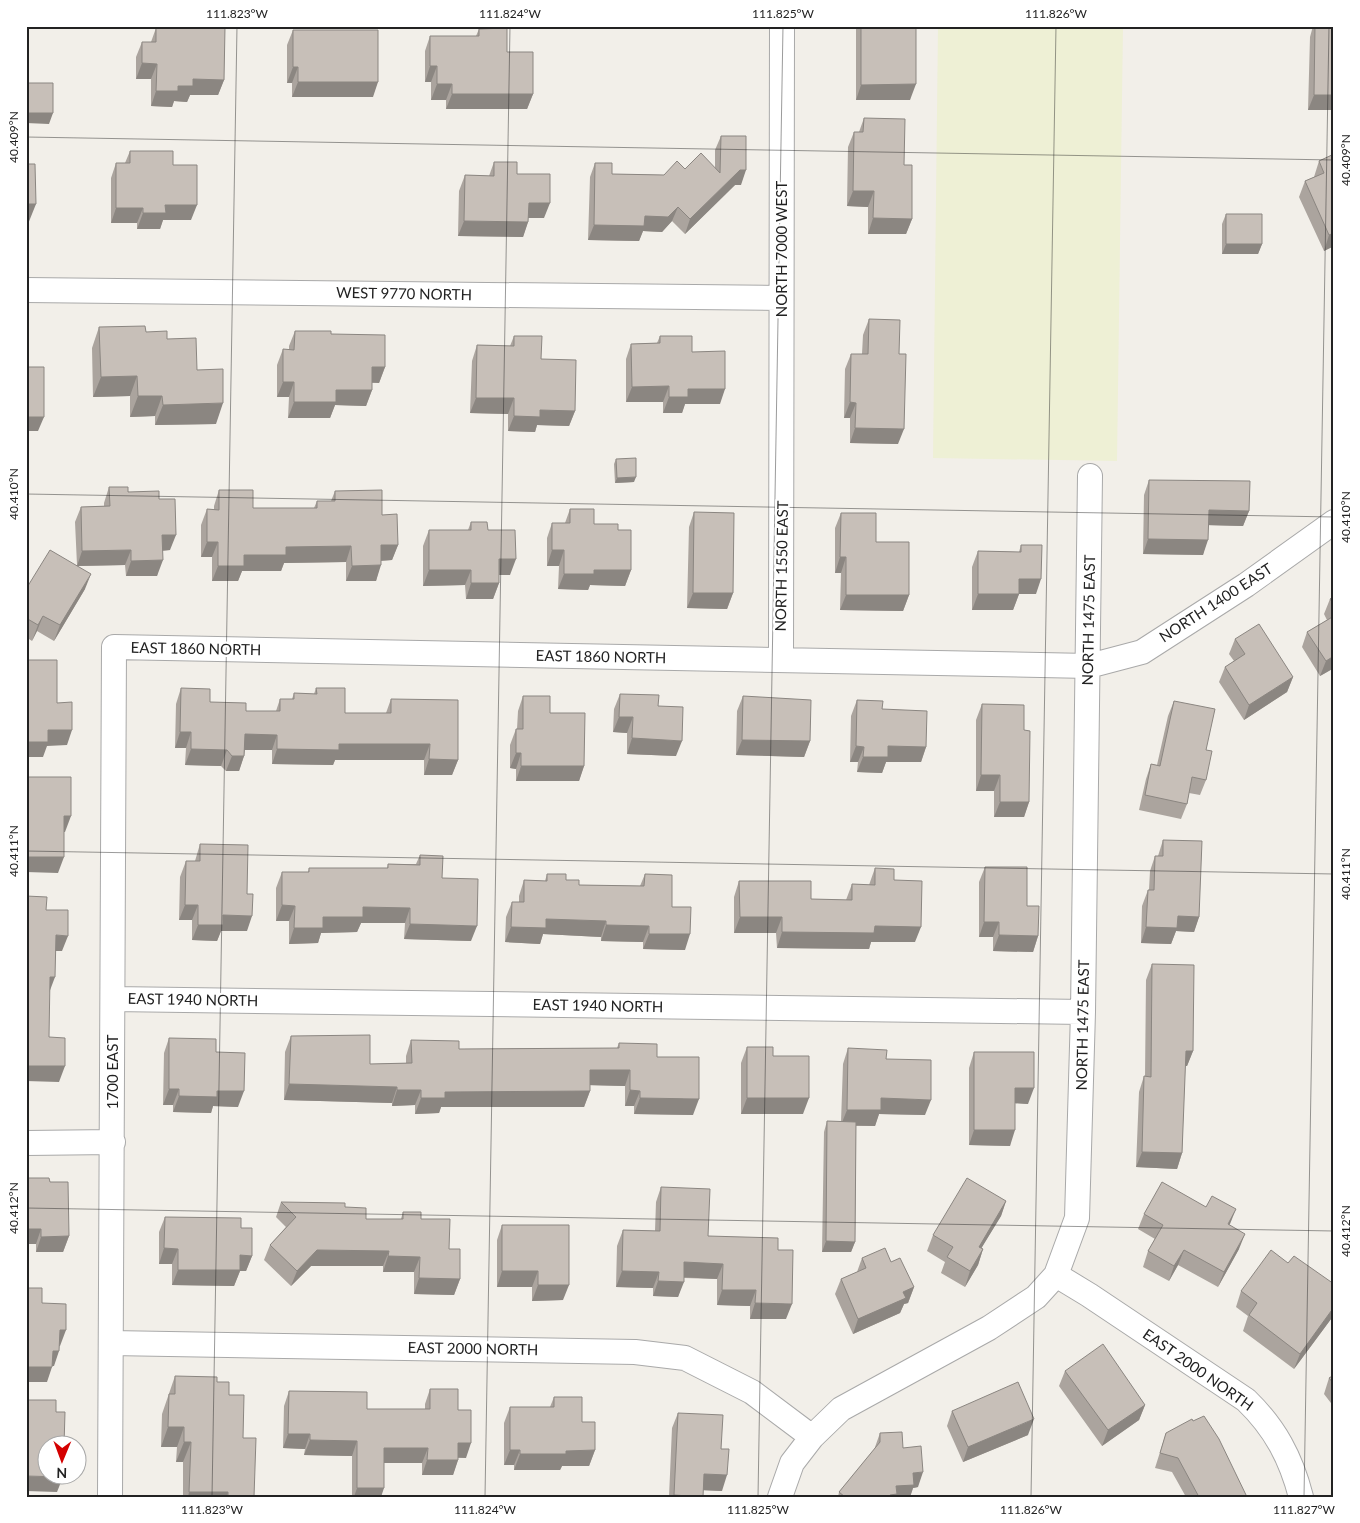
<svg xmlns="http://www.w3.org/2000/svg" width="1360" height="1523" viewBox="0 0 1360 1523" font-family="Lato,sans-serif">
	<style>
		.farmland { fill: #eef0d5 }
		.lines { fill: none; stroke-linecap: round; stroke-linejoin: round }
		.minor-casing { stroke: #a9a9a9; stroke-width: 26 }
		.minor { stroke: #fff; stroke-width: 24 }
		.wall { fill: #aba49e }
		.shaded-wall { fill: #8b8681 }
		.building { fill: #c7bfb8; stroke: #8b8681 }
		.ticks { fill: none; stroke: #222; stroke-width: 1; stroke-opacity: 0.45 }
		.labels { text-anchor: middle; stroke-width: 4.5; stroke-linejoin: round; paint-order: stroke }
		.street-label { font-size: 15px; fill: #222; stroke: #fff }
		.neatline { fill: none; stroke: #222; stroke-width: 2 }
		.ticks-label { font-size: 12px; text-anchor: middle; fill: #222 }
	</style>
	<rect width="100%" height="100%" fill="#f2efe9"/>
	<path class="farmland" d="M 938,26 L 1123,26 L 1117,461 L 933,458 Z"/>
	<g class="lines">
		<g class="minor-casing">
			<path id="minor" d="M 26,290 L 781,298
				M 781,660 L 782,26
				M 113,999 L 1083,1012
				M 26,1143 L 113,1142
				M 1056,1275 L 1089,1295 L 1246,1400 C 1275,1428 1291,1458 1301,1497
				M 111,1343 L 635,1352 L 685,1358 L 752,1392 L 812,1437
				M 110,1497 L 114,647 L 1089,666 L 1142,652 L 1246,585 L 1334,522
				M 780,1497 L 792,1463 L 812,1437 L 841,1409 L 989,1328 L 1036,1297 L 1056,1275 L 1077,1218 L 1083,1012 L 1090,476"/>
		</g>
		<use href="#minor" class="minor"/>
	</g>
	<path class="wall" d="M 856,26 L 916,26 L 910,100 L 856,100 Z
		M 1313,26 L 1334,26 L 1334,110 L 1308,110 L 1310,37 Z
		M 156,28 L 224,80 L 218,95 L 190,95 L 187,102 L 174,101 L 172,107 L 151,106 L 151,79 L 136,79 L 136,57 L 142,42 L 151,42 Z
		M 479,29 L 507,52 L 533,94 L 527,109 L 446,109 L 446,100 L 431,100 L 431,82 L 425,82 L 425,51 L 430,36 L 476,36 Z
		M 293,30 L 373,97 L 292,97 L 292,83 L 287,83 L 287,45 Z
		M 864,118 L 904,165 L 912,219 L 906,234 L 868,234 L 868,207 L 847,206 L 848,147 L 854,132 L 859,132 Z
		M 721,136 L 741,185 L 735,185 L 685,234 L 672,221 L 662,232 L 643,231 L 639,241 L 588,240 L 590,177 L 595,163 L 612,174 L 664,175 L 685,169 L 715,168 L 715,150 Z
		M 130,151 L 173,165 L 191,220 L 163,220 L 160,229 L 137,229 L 137,223 L 111,223 L 111,178 L 116,163 L 125,163 Z
		M 1334,154 L 1334,246 L 1324,251 L 1299,197 L 1305,181 L 1314,177 L 1319,161 Z
		M 494,162 L 517,174 L 544,218 L 528,218 L 528,222 L 523,237 L 458,236 L 459,191 L 465,175 L 489,176 Z
		M 1226,214 L 1262,244 L 1258,254 L 1222,254 L 1222,224 Z
		M 869,319 L 899,354 L 898,444 L 850,443 L 850,418 L 844,418 L 845,369 L 851,354 L 862,354 L 863,335 Z
		M 99,327 L 146,332 L 167,339 L 197,370 L 216,424 L 155,425 L 155,416 L 130,417 L 130,396 L 93,397 L 92,348 Z
		M 295,331 L 331,334 L 385,367 L 379,383 L 372,383 L 372,390 L 366,406 L 335,405 L 330,418 L 288,418 L 289,397 L 277,397 L 277,365 L 283,349 L 289,350 L 289,346 Z
		M 514,336 L 541,359 L 575,411 L 569,426 L 537,425 L 535,432 L 508,431 L 508,414 L 470,413 L 472,361 L 477,345 L 510,346 Z
		M 660,336 L 692,352 L 720,404 L 685,404 L 682,413 L 663,413 L 663,402 L 626,402 L 626,359 L 631,344 L 657,343 Z
		M 616,459 L 634,482 L 615,483 L 614,464 Z
		M 1149,480 L 1249,511 L 1243,526 L 1209,525 L 1203,555 L 1143,554 L 1144,495 Z
		M 109,487 L 159,499 L 170,550 L 162,551 L 157,576 L 126,576 L 125,565 L 78,566 L 85,589 L 54,641 L 37,631 L 32,641 L 26,637 L 26,589 L 77,565 L 75,522 L 81,507 L 104,506 L 104,503 Z
		M 219,490 L 253,508 L 314,508 L 317,501 L 331,501 L 335,491 L 382,515 L 398,545 L 392,560 L 381,561 L 376,581 L 346,581 L 346,562 L 284,563 L 281,571 L 242,571 L 238,581 L 212,581 L 212,557 L 201,557 L 201,525 L 207,509 L 214,510 L 214,506 Z
		M 570,509 L 594,524 L 618,530 L 631,570 L 625,586 L 590,585 L 588,590 L 558,589 L 559,566 L 547,566 L 547,538 L 552,523 L 565,523 Z
		M 694,512 L 733,593 L 727,609 L 687,608 L 689,527 Z
		M 841,513 L 876,542 L 909,595 L 903,611 L 840,610 L 841,573 L 835,573 L 835,528 Z
		M 471,522 L 488,530 L 510,575 L 499,575 L 499,583 L 493,599 L 466,599 L 465,585 L 423,586 L 423,546 L 429,530 L 468,530 Z
		M 1021,545 L 1036,594 L 1019,594 L 1013,610 L 972,610 L 972,567 L 978,551 L 1019,552 Z
		M 1334,596 L 1334,668 L 1320,676 L 1302,647 L 1307,632 L 1327,620 L 1324,614 L 1330,599 Z
		M 1235,639 L 1293,677 L 1287,692 L 1244,720 L 1219,682 L 1225,667 L 1234,661 L 1229,654 Z
		M 181,688 L 210,702 L 246,711 L 276,711 L 280,699 L 292,699 L 294,693 L 314,694 L 316,688 L 345,713 L 386,713 L 391,699 L 458,760 L 452,775 L 424,775 L 424,760 L 335,760 L 333,765 L 272,764 L 272,750 L 245,750 L 244,756 L 239,771 L 226,771 L 221,766 L 185,765 L 186,748 L 175,748 L 176,704 Z
		M 620,694 L 658,706 L 676,756 L 627,754 L 627,733 L 613,732 L 614,709 Z
		M 523,696 L 550,713 L 584,766 L 579,781 L 516,781 L 516,769 L 510,768 L 510,745 L 516,729 L 517,729 L 518,711 Z
		M 743,696 L 810,741 L 804,757 L 736,755 L 737,711 Z
		M 857,700 L 882,709 L 926,747 L 921,762 L 886,762 L 882,773 L 857,772 L 858,762 L 850,762 L 851,716 Z
		M 1174,701 L 1206,750 L 1206,780 L 1200,795 L 1189,793 L 1187,804 L 1181,819 L 1139,810 L 1146,779 L 1151,764 L 1157,765 L 1168,716 Z
		M 982,704 L 1024,730 L 1029,802 L 1024,817 L 994,817 L 994,791 L 976,791 L 976,720 Z
		M 1163,840 L 1199,917 L 1194,932 L 1176,931 L 1171,944 L 1141,943 L 1142,906 L 1148,890 L 1149,890 L 1150,871 L 1155,856 L 1158,856 Z
		M 200,844 L 247,931 L 221,931 L 217,941 L 192,940 L 192,920 L 179,920 L 180,877 L 186,861 L 195,861 Z
		M 420,855 L 442,878 L 471,941 L 404,939 L 405,923 L 361,923 L 357,932 L 321,933 L 318,943 L 289,944 L 289,921 L 276,921 L 276,888 L 282,872 L 308,872 L 309,868 L 387,868 L 388,864 L 416,864 Z
		M 985,867 L 1027,906 L 1038,936 L 1033,952 L 993,951 L 993,937 L 979,937 L 979,882 Z
		M 875,868 L 894,880 L 915,942 L 871,942 L 869,949 L 777,948 L 776,933 L 734,933 L 734,897 L 739,881 L 811,899 L 846,900 L 852,884 L 869,885 Z
		M 547,874 L 579,885 L 640,886 L 645,874 L 672,907 L 685,950 L 643,949 L 643,942 L 601,941 L 601,937 L 543,934 L 540,944 L 505,942 L 506,917 L 512,902 L 519,902 L 519,896 L 524,880 L 545,881 Z
		M 1152,964 L 1193,1051 L 1187,1066 L 1185,1066 L 1182,1153 L 1177,1169 L 1136,1167 L 1139,1092 L 1144,1076 L 1145,1077 L 1146,980 Z
		M 291,1036 L 370,1064 L 406,1063 L 406,1056 L 411,1040 L 459,1049 L 617,1048 L 619,1043 L 657,1057 L 693,1115 L 634,1114 L 634,1106 L 625,1106 L 625,1086 L 590,1085 L 590,1091 L 584,1107 L 441,1107 L 439,1113 L 415,1114 L 415,1105 L 392,1106 L 392,1103 L 284,1100 L 285,1052 Z
		M 169,1038 L 216,1052 L 238,1107 L 213,1106 L 211,1113 L 173,1112 L 173,1105 L 163,1105 L 164,1053 Z
		M 747,1047 L 773,1056 L 803,1114 L 741,1114 L 741,1063 Z
		M 848,1048 L 886,1059 L 925,1115 L 879,1114 L 875,1126 L 856,1126 L 855,1242 L 851,1252 L 822,1252 L 824,1132 L 827,1121 L 841,1122 L 843,1064 Z
		M 974,1052 L 1028,1104 L 1015,1103 L 1010,1146 L 969,1145 L 969,1068 Z
		M 26,1178 L 50,1182 L 69,1236 L 63,1252 L 36,1252 L 36,1244 L 26,1244 Z
		M 661,1187 L 708,1236 L 778,1250 L 786,1319 L 750,1319 L 750,1306 L 717,1305 L 717,1279 L 684,1278 L 678,1297 L 653,1296 L 653,1288 L 616,1287 L 617,1246 L 623,1230 L 655,1231 L 656,1202 Z
		M 1006,1201 L 1001,1216 L 981,1248 L 983,1249 L 978,1265 L 965,1287 L 941,1273 L 945,1262 L 927,1251 L 933,1235 Z
		M 281,1202 L 345,1207 L 366,1219 L 401,1219 L 403,1212 L 421,1219 L 449,1249 L 460,1279 L 454,1295 L 414,1294 L 414,1272 L 383,1272 L 383,1266 L 311,1266 L 291,1286 L 264,1260 L 270,1245 L 286,1227 L 276,1217 Z
		M 1144,1214 L 1230,1225 L 1239,1249 L 1218,1287 L 1178,1265 L 1169,1281 L 1143,1267 L 1148,1251 L 1155,1239 L 1138,1229 Z
		M 165,1217 L 241,1228 L 252,1256 L 246,1271 L 240,1271 L 234,1286 L 172,1285 L 172,1264 L 159,1264 L 159,1232 Z
		M 502,1225 L 563,1300 L 532,1301 L 532,1287 L 497,1287 L 497,1240 Z
		M 862,1258 L 891,1262 L 914,1287 L 908,1303 L 904,1304 L 900,1313 L 853,1334 L 835,1294 L 841,1279 L 857,1272 Z
		M 1288,1263 L 1334,1284 L 1334,1315 L 1294,1369 L 1243,1331 L 1248,1316 L 1236,1307 L 1241,1291 Z
		M 1065,1371 L 1145,1405 L 1139,1420 L 1102,1446 L 1059,1386 Z
		M 1334,1375 L 1334,1407 L 1324,1394 L 1329,1378 Z
		M 175,1376 L 217,1382 L 229,1395 L 243,1438 L 254,1497 L 183,1497 L 183,1462 L 176,1462 L 177,1447 L 161,1447 L 162,1414 Z
		M 430,1389 L 458,1410 L 466,1458 L 458,1458 L 458,1460 L 453,1475 L 422,1475 L 422,1463 L 384,1463 L 381,1497 L 352,1497 L 352,1456 L 304,1455 L 305,1449 L 283,1448 L 284,1406 L 289,1391 L 367,1409 L 425,1409 L 425,1404 Z
		M 554,1397 L 582,1422 L 595,1450 L 589,1466 L 562,1466 L 560,1470 L 514,1470 L 514,1465 L 504,1465 L 504,1423 L 510,1407 L 550,1407 Z
		M 952,1411 L 1028,1435 L 963,1462 L 947,1426 Z
		M 678,1413 L 721,1449 L 722,1491 L 703,1490 L 703,1497 L 669,1497 L 672,1428 Z
		M 880,1433 L 903,1448 L 918,1487 L 913,1488 L 910,1497 L 838,1497 L 839,1492 L 874,1450 Z
		M 1166,1433 L 1247,1497 L 1186,1497 L 1172,1472 L 1155,1468 Z"/>
	<path class="shaded-wall" d="M 142,63 L 157,64 L 151,79 L 136,79 Z
		M 430,66 L 437,66 L 431,82 L 425,82 Z
		M 293,67 L 298,67 L 292,83 L 287,83 Z
		M 193,79 L 224,80 L 218,95 L 190,95 L 187,102 L 174,101 L 172,107 L 151,106 L 156,91 L 178,86 Z
		M 298,82 L 378,82 L 373,97 L 292,97 Z
		M 437,84 L 452,84 L 446,100 L 431,100 Z
		M 916,84 L 910,100 L 856,100 L 861,85 Z
		M 452,94 L 533,94 L 527,109 L 446,109 Z
		M 1314,95 L 1334,95 L 1334,110 L 1308,110 Z
		M 26,113 L 53,113 L 49,124 L 26,123 Z
		M 740,170 L 746,170 L 741,185 L 735,185 L 685,234 L 690,219 Z
		M 853,191 L 874,191 L 868,207 L 847,206 Z
		M 529,203 L 550,203 L 544,218 L 523,218 Z
		M 26,204 L 36,204 L 28,224 L 26,224 Z
		M 165,205 L 197,205 L 191,220 L 163,220 L 160,229 L 137,229 L 143,213 Z
		M 678,207 L 672,221 L 662,232 L 643,231 L 639,241 L 588,240 L 594,225 Z
		M 116,208 L 143,208 L 137,223 L 111,223 Z
		M 873,218 L 912,219 L 906,234 L 868,234 Z
		M 464,221 L 528,222 L 523,237 L 458,236 Z
		M 1334,233 L 1334,246 L 1324,251 L 1329,235 Z
		M 1226,244 L 1262,244 L 1258,254 L 1222,254 Z
		M 372,367 L 385,367 L 379,383 L 367,382 Z
		M 137,376 L 130,396 L 93,397 L 101,377 Z
		M 283,382 L 294,382 L 289,397 L 277,397 Z
		M 669,386 L 663,402 L 626,402 L 632,387 Z
		M 688,389 L 725,389 L 720,404 L 685,404 L 682,413 L 663,413 L 669,397 Z
		M 336,390 L 372,390 L 366,406 L 335,405 L 330,418 L 288,418 L 294,402 Z
		M 138,396 L 162,396 L 155,416 L 130,417 Z
		M 476,398 L 514,398 L 508,414 L 470,413 Z
		M 850,402 L 856,403 L 850,418 L 844,418 Z
		M 223,403 L 216,424 L 155,425 L 163,405 Z
		M 540,410 L 575,411 L 569,426 L 537,425 L 535,432 L 508,431 L 514,416 Z
		M 26,417 L 44,417 L 38,431 L 26,431 Z
		M 855,428 L 904,429 L 898,444 L 850,443 Z
		M 636,477 L 634,482 L 615,483 L 617,478 Z
		M 1209,510 L 1249,511 L 1243,526 L 1203,525 Z
		M 162,535 L 176,535 L 170,550 L 156,551 Z
		M 1148,539 L 1208,540 L 1203,555 L 1143,554 Z
		M 207,542 L 218,542 L 212,557 L 201,557 Z
		M 381,545 L 398,545 L 392,560 L 375,561 Z
		M 351,546 L 346,562 L 284,563 L 281,571 L 242,571 L 238,581 L 212,581 L 218,566 L 244,555 L 286,547 Z
		M 131,550 L 125,565 L 77,566 L 82,551 Z
		M 552,550 L 564,550 L 559,566 L 547,566 Z
		M 840,557 L 846,557 L 841,573 L 835,573 Z
		M 499,559 L 516,559 L 510,575 L 493,575 Z
		M 163,560 L 157,576 L 126,576 L 131,561 Z
		M 381,565 L 376,581 L 346,581 L 352,566 Z
		M 429,570 L 471,570 L 465,585 L 423,586 Z
		M 594,570 L 631,570 L 625,586 L 590,585 L 588,590 L 558,589 L 564,574 Z
		M 91,574 L 85,589 L 54,641 L 60,625 Z
		M 1019,579 L 1041,579 L 1036,594 L 1013,594 Z
		M 471,583 L 499,583 L 493,599 L 466,599 Z
		M 693,593 L 733,593 L 727,609 L 687,608 Z
		M 978,594 L 1019,594 L 1013,610 L 972,610 Z
		M 846,595 L 909,595 L 903,611 L 840,610 Z
		M 43,616 L 37,631 L 32,641 L 38,625 Z
		M 1334,656 L 1334,668 L 1320,676 L 1326,661 Z
		M 1293,677 L 1287,692 L 1244,720 L 1249,705 Z
		M 619,717 L 633,717 L 627,733 L 613,732 Z
		M 48,730 L 72,730 L 67,745 L 47,746 L 43,757 L 26,757 L 26,742 Z
		M 180,732 L 191,732 L 186,748 L 175,748 Z
		M 245,734 L 277,735 L 272,750 L 240,750 Z
		M 632,738 L 682,741 L 676,756 L 627,754 Z
		M 742,740 L 810,741 L 804,757 L 736,755 Z
		M 339,744 L 430,744 L 424,760 L 335,760 L 333,765 L 272,764 L 277,749 Z
		M 856,746 L 864,747 L 858,762 L 850,762 Z
		M 888,746 L 926,747 L 921,762 L 886,762 L 882,773 L 857,772 L 863,757 Z
		M 191,749 L 227,750 L 221,766 L 185,765 Z
		M 516,753 L 521,753 L 516,769 L 510,768 Z
		M 232,756 L 244,756 L 239,771 L 226,771 Z
		M 429,759 L 458,760 L 452,775 L 424,775 Z
		M 521,766 L 584,766 L 579,781 L 516,781 Z
		M 981,775 L 1000,775 L 994,791 L 976,791 Z
		M 1000,802 L 1029,802 L 1024,817 L 994,817 Z
		M 64,816 L 71,816 L 65,832 L 59,832 Z
		M 26,857 L 64,857 L 58,873 L 26,872 Z
		M 185,905 L 198,905 L 192,920 L 179,920 Z
		M 282,905 L 295,906 L 289,921 L 276,921 Z
		M 363,907 L 410,908 L 405,923 L 361,923 L 357,932 L 321,933 L 318,943 L 289,944 L 294,928 L 323,917 Z
		M 223,915 L 252,916 L 247,931 L 221,931 L 217,941 L 192,940 L 198,925 Z
		M 1178,916 L 1199,917 L 1194,932 L 1176,931 L 1171,944 L 1141,943 L 1146,927 Z
		M 740,917 L 782,917 L 776,933 L 734,933 Z
		M 546,919 L 606,921 L 601,937 L 543,934 L 540,944 L 505,942 L 511,927 Z
		M 984,922 L 999,922 L 993,937 L 979,937 Z
		M 410,924 L 477,926 L 471,941 L 404,939 Z
		M 606,925 L 649,926 L 643,942 L 601,941 Z
		M 875,926 L 921,927 L 915,942 L 871,942 L 869,949 L 777,948 L 782,932 Z
		M 649,934 L 690,934 L 685,950 L 643,949 Z
		M 56,935 L 68,936 L 62,951 L 50,951 Z
		M 999,935 L 1038,936 L 1033,952 L 993,951 Z
		M 50,977 L 55,977 L 49,993 Z
		M 1186,1051 L 1193,1051 L 1187,1066 L 1180,1066 Z
		M 26,1066 L 65,1066 L 59,1082 L 26,1081 Z
		M 590,1070 L 630,1070 L 625,1086 L 584,1085 Z
		M 289,1084 L 397,1087 L 392,1103 L 284,1100 Z
		M 1015,1088 L 1034,1088 L 1028,1104 L 1010,1103 Z
		M 169,1089 L 179,1089 L 173,1105 L 163,1105 Z
		M 397,1090 L 421,1090 L 415,1105 L 392,1106 Z
		M 630,1090 L 640,1091 L 634,1106 L 625,1106 Z
		M 217,1091 L 244,1091 L 238,1107 L 213,1106 L 211,1113 L 173,1112 L 179,1096 Z
		M 590,1091 L 584,1107 L 441,1107 L 439,1113 L 415,1114 L 421,1098 L 445,1092 Z
		M 640,1098 L 699,1099 L 693,1115 L 634,1114 Z
		M 747,1098 L 809,1098 L 803,1114 L 741,1114 Z
		M 881,1098 L 931,1100 L 925,1115 L 879,1114 L 875,1126 L 841,1125 L 847,1110 Z
		M 974,1130 L 1015,1130 L 1010,1146 L 969,1145 Z
		M 1142,1152 L 1182,1153 L 1177,1169 L 1136,1167 Z
		M 1006,1201 L 1001,1216 L 973,1262 L 979,1247 Z
		M 1236,1209 L 1230,1224 L 1222,1239 L 1228,1224 Z
		M 26,1229 L 41,1229 L 36,1244 L 26,1244 Z
		M 1245,1234 L 1239,1249 L 1218,1287 L 1224,1272 Z
		M 69,1236 L 63,1252 L 36,1252 L 41,1237 Z
		M 826,1241 L 855,1242 L 851,1252 L 822,1252 Z
		M 164,1248 L 178,1249 L 172,1264 L 159,1264 Z
		M 983,1249 L 978,1265 L 965,1287 L 970,1271 Z
		M 317,1250 L 389,1251 L 383,1266 L 311,1266 L 291,1286 L 297,1271 Z
		M 1184,1250 L 1178,1265 L 1169,1281 L 1174,1266 Z
		M 240,1255 L 252,1256 L 246,1271 L 240,1271 L 234,1286 L 172,1285 L 178,1270 Z
		M 388,1256 L 420,1257 L 414,1272 L 383,1272 Z
		M 684,1262 L 723,1264 L 717,1279 L 679,1277 Z
		M 502,1271 L 538,1271 L 532,1287 L 497,1287 Z
		M 622,1271 L 659,1272 L 653,1288 L 616,1287 Z
		M 419,1278 L 460,1279 L 454,1295 L 414,1294 Z
		M 658,1281 L 684,1282 L 678,1297 L 653,1296 Z
		M 538,1285 L 569,1285 L 563,1300 L 532,1301 Z
		M 914,1287 L 908,1303 L 904,1304 L 900,1313 L 853,1334 L 858,1319 L 903,1292 Z
		M 722,1290 L 756,1290 L 750,1306 L 717,1305 Z
		M 755,1303 L 792,1304 L 786,1319 L 750,1319 Z
		M 1334,1307 L 1334,1315 L 1294,1369 L 1300,1354 Z
		M 60,1330 L 66,1330 L 60,1346 L 54,1345 Z
		M 53,1351 L 59,1351 L 54,1366 L 47,1366 Z
		M 26,1367 L 52,1367 L 47,1382 L 26,1382 Z
		M 1145,1405 L 1139,1420 L 1102,1446 L 1108,1430 Z
		M 1034,1419 L 1028,1435 L 963,1462 L 968,1447 Z
		M 168,1427 L 184,1427 L 177,1447 L 161,1447 Z
		M 288,1434 L 310,1434 L 305,1449 L 283,1448 Z
		M 310,1440 L 357,1441 L 352,1456 L 304,1455 Z
		M 184,1442 L 191,1442 L 183,1462 L 176,1462 Z
		M 458,1443 L 471,1443 L 466,1458 L 453,1457 Z
		M 384,1448 L 428,1448 L 422,1463 L 379,1463 Z
		M 510,1450 L 520,1450 L 514,1465 L 504,1465 Z
		M 595,1450 L 589,1466 L 562,1466 L 560,1470 L 514,1470 L 520,1454 L 566,1451 Z
		M 427,1460 L 458,1460 L 453,1475 L 422,1475 Z
		M 923,1472 L 918,1487 L 913,1488 L 910,1497 L 889,1497 L 896,1486 L 913,1473 Z
		M 704,1474 L 727,1475 L 722,1491 L 698,1490 Z
		M 26,1476 L 63,1477 L 57,1492 L 26,1491 Z
		M 357,1488 L 384,1488 L 381,1497 L 354,1497 Z
		M 189,1492 L 228,1492 L 227,1497 L 188,1497 Z
		M 674,1495 L 703,1497 L 673,1497 Z"/>
	<path class="building" d="M 861,26 L 916,26 L 916,84 L 861,85 Z
		M 1315,26 L 1334,26 L 1334,95 L 1314,95 Z
		M 225,27 L 224,80 L 193,79 L 193,86 L 178,86 L 178,91 L 156,91 L 157,64 L 142,63 L 142,42 L 156,42 L 156,28 Z
		M 507,28 L 507,52 L 533,52 L 533,94 L 452,94 L 452,84 L 437,84 L 437,66 L 430,66 L 430,36 L 479,36 L 479,29 Z
		M 293,30 L 378,30 L 378,82 L 298,82 L 298,67 L 293,67 Z
		M 26,83 L 53,83 L 53,113 L 26,113 Z
		M 864,118 L 905,119 L 904,165 L 912,165 L 912,219 L 873,218 L 874,191 L 853,191 L 854,132 L 863,132 Z
		M 721,136 L 746,136 L 746,170 L 740,170 L 690,219 L 678,207 L 668,217 L 645,216 L 644,226 L 594,225 L 595,163 L 612,163 L 612,174 L 664,175 L 677,161 L 685,169 L 701,153 L 720,173 Z
		M 130,151 L 173,151 L 173,165 L 197,165 L 197,205 L 165,205 L 166,213 L 143,213 L 143,208 L 116,208 L 116,163 L 130,163 Z
		M 1334,154 L 1334,233 L 1329,235 L 1305,181 L 1324,173 L 1319,161 Z
		M 494,162 L 517,162 L 517,174 L 550,174 L 550,203 L 529,203 L 528,222 L 464,221 L 465,175 L 494,176 Z
		M 26,164 L 35,164 L 36,204 L 26,204 Z
		M 1226,214 L 1262,214 L 1262,244 L 1226,244 Z
		M 869,319 L 900,320 L 899,354 L 906,354 L 904,429 L 855,428 L 856,403 L 850,402 L 851,354 L 868,354 Z
		M 145,326 L 146,332 L 167,331 L 167,339 L 196,338 L 197,370 L 223,369 L 223,403 L 163,405 L 162,396 L 138,396 L 137,376 L 101,377 L 99,327 Z
		M 295,331 L 331,331 L 331,334 L 385,335 L 385,367 L 372,367 L 372,390 L 336,390 L 336,402 L 294,402 L 294,382 L 283,382 L 283,349 L 294,350 Z
		M 514,336 L 542,336 L 541,359 L 576,360 L 575,411 L 540,410 L 540,417 L 514,416 L 514,398 L 476,398 L 477,345 L 514,346 Z
		M 660,336 L 692,336 L 692,352 L 725,351 L 725,389 L 688,389 L 688,397 L 669,397 L 669,386 L 632,387 L 631,344 L 660,343 Z
		M 26,367 L 44,367 L 44,417 L 26,417 Z
		M 636,458 L 636,477 L 617,478 L 616,459 Z
		M 1149,480 L 1250,481 L 1249,511 L 1209,510 L 1208,540 L 1148,539 Z
		M 109,487 L 128,487 L 128,492 L 159,491 L 159,499 L 175,499 L 176,535 L 162,535 L 163,560 L 131,561 L 131,550 L 82,551 L 81,507 L 110,506 Z
		M 219,490 L 253,490 L 253,508 L 317,508 L 317,501 L 335,501 L 335,491 L 382,490 L 382,515 L 397,514 L 398,545 L 381,545 L 381,565 L 352,566 L 351,546 L 286,547 L 286,555 L 244,555 L 244,566 L 218,566 L 218,542 L 207,542 L 207,509 L 219,510 Z
		M 570,509 L 594,509 L 594,524 L 618,524 L 618,530 L 631,530 L 631,570 L 594,570 L 594,574 L 564,574 L 564,550 L 552,550 L 552,523 L 570,523 Z
		M 694,512 L 734,513 L 733,593 L 693,593 Z
		M 841,513 L 876,513 L 876,542 L 909,542 L 909,595 L 846,595 L 846,557 L 840,557 Z
		M 471,522 L 487,522 L 488,530 L 515,530 L 516,559 L 499,559 L 499,583 L 471,583 L 471,570 L 429,570 L 429,530 L 471,530 Z
		M 1021,545 L 1042,545 L 1041,579 L 1019,579 L 1019,594 L 978,594 L 978,551 L 1021,552 Z
		M 50,550 L 91,574 L 60,625 L 43,616 L 38,625 L 26,618 L 26,589 Z
		M 1334,596 L 1334,605 L 1330,599 Z
		M 1334,616 L 1334,656 L 1326,661 L 1307,632 Z
		M 1259,624 L 1293,677 L 1249,705 L 1225,667 L 1245,654 L 1235,639 Z
		M 26,660 L 57,660 L 57,703 L 72,702 L 72,730 L 48,730 L 48,742 L 26,742 Z
		M 181,688 L 210,689 L 210,702 L 246,703 L 246,711 L 280,711 L 280,699 L 294,699 L 294,693 L 317,694 L 316,688 L 345,688 L 345,713 L 391,713 L 391,699 L 458,700 L 458,760 L 429,759 L 430,744 L 339,744 L 339,750 L 277,749 L 277,735 L 245,734 L 244,756 L 232,756 L 227,750 L 191,749 L 191,732 L 180,732 Z
		M 620,694 L 659,695 L 658,706 L 683,707 L 682,741 L 632,738 L 633,717 L 619,717 Z
		M 523,696 L 550,696 L 550,713 L 585,713 L 584,766 L 521,766 L 521,753 L 516,753 L 516,729 L 523,729 Z
		M 743,696 L 811,700 L 810,741 L 742,740 Z
		M 857,700 L 883,701 L 882,709 L 927,711 L 926,747 L 888,746 L 888,757 L 863,757 L 864,747 L 856,746 Z
		M 1174,701 L 1215,709 L 1206,750 L 1212,751 L 1206,780 L 1192,777 L 1187,804 L 1145,795 L 1151,764 L 1160,766 Z
		M 982,704 L 1024,705 L 1024,730 L 1030,731 L 1029,802 L 1000,802 L 1000,775 L 981,775 Z
		M 26,777 L 71,777 L 71,816 L 64,816 L 64,857 L 26,857 Z
		M 1163,840 L 1202,841 L 1199,917 L 1178,916 L 1177,928 L 1146,927 L 1148,890 L 1154,890 L 1155,856 L 1163,856 Z
		M 200,844 L 248,845 L 247,894 L 253,894 L 252,916 L 223,915 L 223,925 L 198,925 L 198,905 L 185,905 L 186,861 L 200,861 Z
		M 420,855 L 443,856 L 442,878 L 478,879 L 477,926 L 410,924 L 410,908 L 363,907 L 363,917 L 323,917 L 323,928 L 294,928 L 295,906 L 282,905 L 282,872 L 309,872 L 309,868 L 388,868 L 388,864 L 420,865 Z
		M 985,867 L 1027,867 L 1027,906 L 1039,906 L 1038,936 L 999,935 L 999,922 L 984,922 Z
		M 875,868 L 894,869 L 894,880 L 922,881 L 921,927 L 875,926 L 874,933 L 782,932 L 782,917 L 740,917 L 739,881 L 811,881 L 811,899 L 852,900 L 852,884 L 875,885 Z
		M 547,874 L 566,874 L 566,880 L 579,880 L 579,885 L 644,886 L 645,874 L 672,875 L 672,907 L 691,907 L 690,934 L 649,934 L 649,926 L 606,925 L 606,921 L 546,919 L 546,928 L 511,927 L 512,902 L 524,902 L 524,880 L 547,881 Z
		M 26,896 L 47,897 L 46,910 L 68,910 L 68,936 L 56,935 L 55,977 L 50,977 L 49,1037 L 65,1038 L 65,1066 L 26,1066 Z
		M 1152,964 L 1194,965 L 1193,1051 L 1186,1051 L 1182,1153 L 1142,1152 L 1144,1076 L 1151,1077 Z
		M 370,1035 L 370,1064 L 412,1063 L 411,1040 L 459,1041 L 459,1049 L 619,1048 L 619,1043 L 657,1044 L 657,1057 L 699,1057 L 699,1099 L 640,1098 L 640,1091 L 630,1090 L 630,1070 L 590,1070 L 590,1091 L 445,1092 L 445,1098 L 421,1098 L 421,1090 L 397,1090 L 397,1087 L 289,1084 L 291,1036 Z
		M 169,1038 L 216,1039 L 216,1052 L 245,1053 L 244,1091 L 217,1091 L 217,1097 L 179,1096 L 179,1089 L 169,1089 Z
		M 747,1047 L 773,1047 L 773,1056 L 809,1056 L 809,1098 L 747,1098 Z
		M 848,1048 L 887,1050 L 886,1059 L 931,1060 L 931,1100 L 881,1098 L 881,1110 L 847,1110 Z
		M 974,1052 L 1034,1052 L 1034,1088 L 1015,1088 L 1015,1130 L 974,1130 Z
		M 827,1121 L 856,1122 L 855,1242 L 826,1241 Z
		M 26,1178 L 49,1178 L 50,1182 L 68,1182 L 69,1236 L 41,1237 L 41,1229 L 26,1229 Z
		M 967,1178 L 1006,1201 L 979,1247 L 983,1249 L 970,1271 L 947,1257 L 953,1247 L 933,1235 Z
		M 1162,1182 L 1206,1207 L 1212,1196 L 1236,1209 L 1228,1224 L 1245,1234 L 1224,1272 L 1184,1250 L 1174,1266 L 1148,1251 L 1163,1225 L 1144,1214 Z
		M 661,1187 L 710,1189 L 708,1236 L 778,1238 L 778,1250 L 793,1250 L 792,1304 L 755,1303 L 756,1290 L 722,1290 L 723,1264 L 684,1262 L 684,1282 L 658,1281 L 659,1272 L 622,1271 L 623,1230 L 660,1231 Z
		M 281,1202 L 345,1203 L 345,1207 L 366,1208 L 366,1219 L 403,1219 L 403,1212 L 421,1212 L 421,1219 L 450,1219 L 449,1249 L 460,1249 L 460,1279 L 419,1278 L 420,1257 L 388,1256 L 389,1251 L 317,1250 L 297,1271 L 270,1245 L 296,1217 Z
		M 165,1217 L 241,1218 L 241,1228 L 252,1228 L 252,1256 L 240,1255 L 240,1270 L 178,1270 L 178,1249 L 164,1248 Z
		M 502,1225 L 569,1225 L 569,1285 L 538,1285 L 538,1271 L 502,1271 Z
		M 885,1248 L 891,1262 L 900,1258 L 914,1287 L 903,1292 L 906,1298 L 858,1319 L 841,1279 L 866,1268 L 862,1258 Z
		M 1271,1250 L 1288,1263 L 1294,1256 L 1334,1284 L 1334,1307 L 1300,1354 L 1249,1315 L 1257,1303 L 1241,1291 Z
		M 26,1288 L 42,1288 L 42,1303 L 66,1304 L 66,1330 L 60,1330 L 59,1351 L 53,1351 L 52,1367 L 26,1367 Z
		M 1103,1344 L 1145,1405 L 1108,1430 L 1065,1371 Z
		M 1334,1375 L 1334,1384 L 1329,1378 Z
		M 175,1376 L 217,1377 L 217,1382 L 229,1382 L 229,1395 L 244,1395 L 243,1438 L 256,1438 L 254,1497 L 228,1497 L 228,1492 L 189,1492 L 191,1442 L 184,1442 L 184,1427 L 168,1427 L 169,1394 L 175,1394 Z
		M 1018,1382 L 1034,1419 L 968,1447 L 952,1411 Z
		M 430,1389 L 458,1389 L 458,1410 L 471,1410 L 471,1443 L 458,1443 L 458,1460 L 427,1460 L 428,1448 L 384,1448 L 384,1488 L 357,1488 L 357,1441 L 310,1440 L 310,1434 L 288,1434 L 289,1391 L 367,1392 L 367,1409 L 430,1409 Z
		M 554,1397 L 582,1397 L 582,1422 L 595,1422 L 595,1450 L 566,1451 L 566,1454 L 520,1454 L 520,1450 L 510,1450 L 510,1407 L 554,1407 Z
		M 26,1400 L 56,1400 L 56,1412 L 65,1412 L 64,1446 L 48,1446 L 48,1476 L 63,1476 L 63,1477 L 26,1476 Z
		M 678,1413 L 723,1415 L 721,1449 L 729,1449 L 727,1475 L 704,1474 L 703,1497 L 674,1495 Z
		M 1204,1416 L 1219,1439 L 1247,1497 L 1199,1497 L 1178,1458 L 1160,1453 L 1166,1433 L 1192,1419 L 1193,1421 Z
		M 902,1432 L 903,1448 L 921,1446 L 923,1472 L 913,1473 L 914,1485 L 896,1486 L 897,1494 L 890,1495 L 890,1497 L 845,1497 L 839,1492 L 880,1442 L 880,1433 Z"/>
	<path class="ticks" d="M 26,137 L 1334,160M 26,494 L 1334,517M 26,851 L 1334,874M 26,1208 L 1334,1231M 212,1497 L 237,26M 485,1497 L 510,26M 758,1497 L 783,26M 1031,1497 L 1056,26M 1304,1497 L 1329,26"/>
	<g class="labels">
		<g class="street-label">
			<text transform="translate(782 249) rotate(-90)" y="5">NORTH 7000 WEST</text>
			<text transform="translate(404 294) rotate(1)" y="5">WEST 9770 NORTH</text>
			<text transform="translate(782 566) rotate(-89)" y="5">NORTH 1550 EAST</text>
			<text transform="translate(1216 603) rotate(-33)" y="5">NORTH 1400 EAST</text>
			<text transform="translate(1089 620) rotate(-89)" y="5">NORTH 1475 EAST</text>
			<text transform="translate(196 649) rotate(1)" y="5">EAST 1860 NORTH</text>
			<text transform="translate(601 657) rotate(1)" y="5">EAST 1860 NORTH</text>
			<text transform="translate(193 1000) rotate(1)" y="5">EAST 1940 NORTH</text>
			<text transform="translate(598 1006) rotate(1)" y="5">EAST 1940 NORTH</text>
			<text transform="translate(1083 1025) rotate(-89)" y="5">NORTH 1475 EAST</text>
			<text transform="translate(113 1072) rotate(-90)" y="5">1700 EAST</text>
			<text transform="translate(473 1349) rotate(1)" y="5">EAST 2000 NORTH</text>
			<text transform="translate(1198 1370) rotate(35)" y="5">EAST 2000 NORTH</text>
		</g>
	</g>
	<rect width="1360" height="1523" fill="none" stroke="#ffffff" stroke-width="55"/>
	<g transform="translate(62 1460) rotate(181)"><circle r="24" fill="#ffffff" stroke="#a7a7a7"/>
	<path d="M0-4L9 19L0 12L-9 19Z" fill="#d40000"/>
	<text y="-8" font-size="14" font-weight="bold" text-anchor="middle" fill="#222222">N</text>
	</g>
	<rect x="28" y="28" width="1304" height="1468" class="neatline"/>
	<g class="ticks-label">
		<text x="237" y="18">111.823°W</text>
		<text x="510" y="18">111.824°W</text>
		<text x="783" y="18">111.825°W</text>
		<text x="1056" y="18">111.826°W</text>
		<text transform="translate(14 137) rotate(-90)" y="4">40.409°N</text>
		<text transform="translate(1346 160) rotate(-90)" y="4">40.409°N</text>
		<text transform="translate(14 494) rotate(-90)" y="4">40.410°N</text>
		<text transform="translate(1346 517) rotate(-90)" y="4">40.410°N</text>
		<text transform="translate(14 851) rotate(-90)" y="4">40.411°N</text>
		<text transform="translate(1346 874) rotate(-90)" y="4">40.411°N</text>
		<text transform="translate(14 1208) rotate(-90)" y="4">40.412°N</text>
		<text transform="translate(1346 1231) rotate(-90)" y="4">40.412°N</text>
		<text x="212" y="1514">111.823°W</text>
		<text x="485" y="1514">111.824°W</text>
		<text x="758" y="1514">111.825°W</text>
		<text x="1031" y="1514">111.826°W</text>
		<text x="1304" y="1514">111.827°W</text>
	</g>
</svg>
